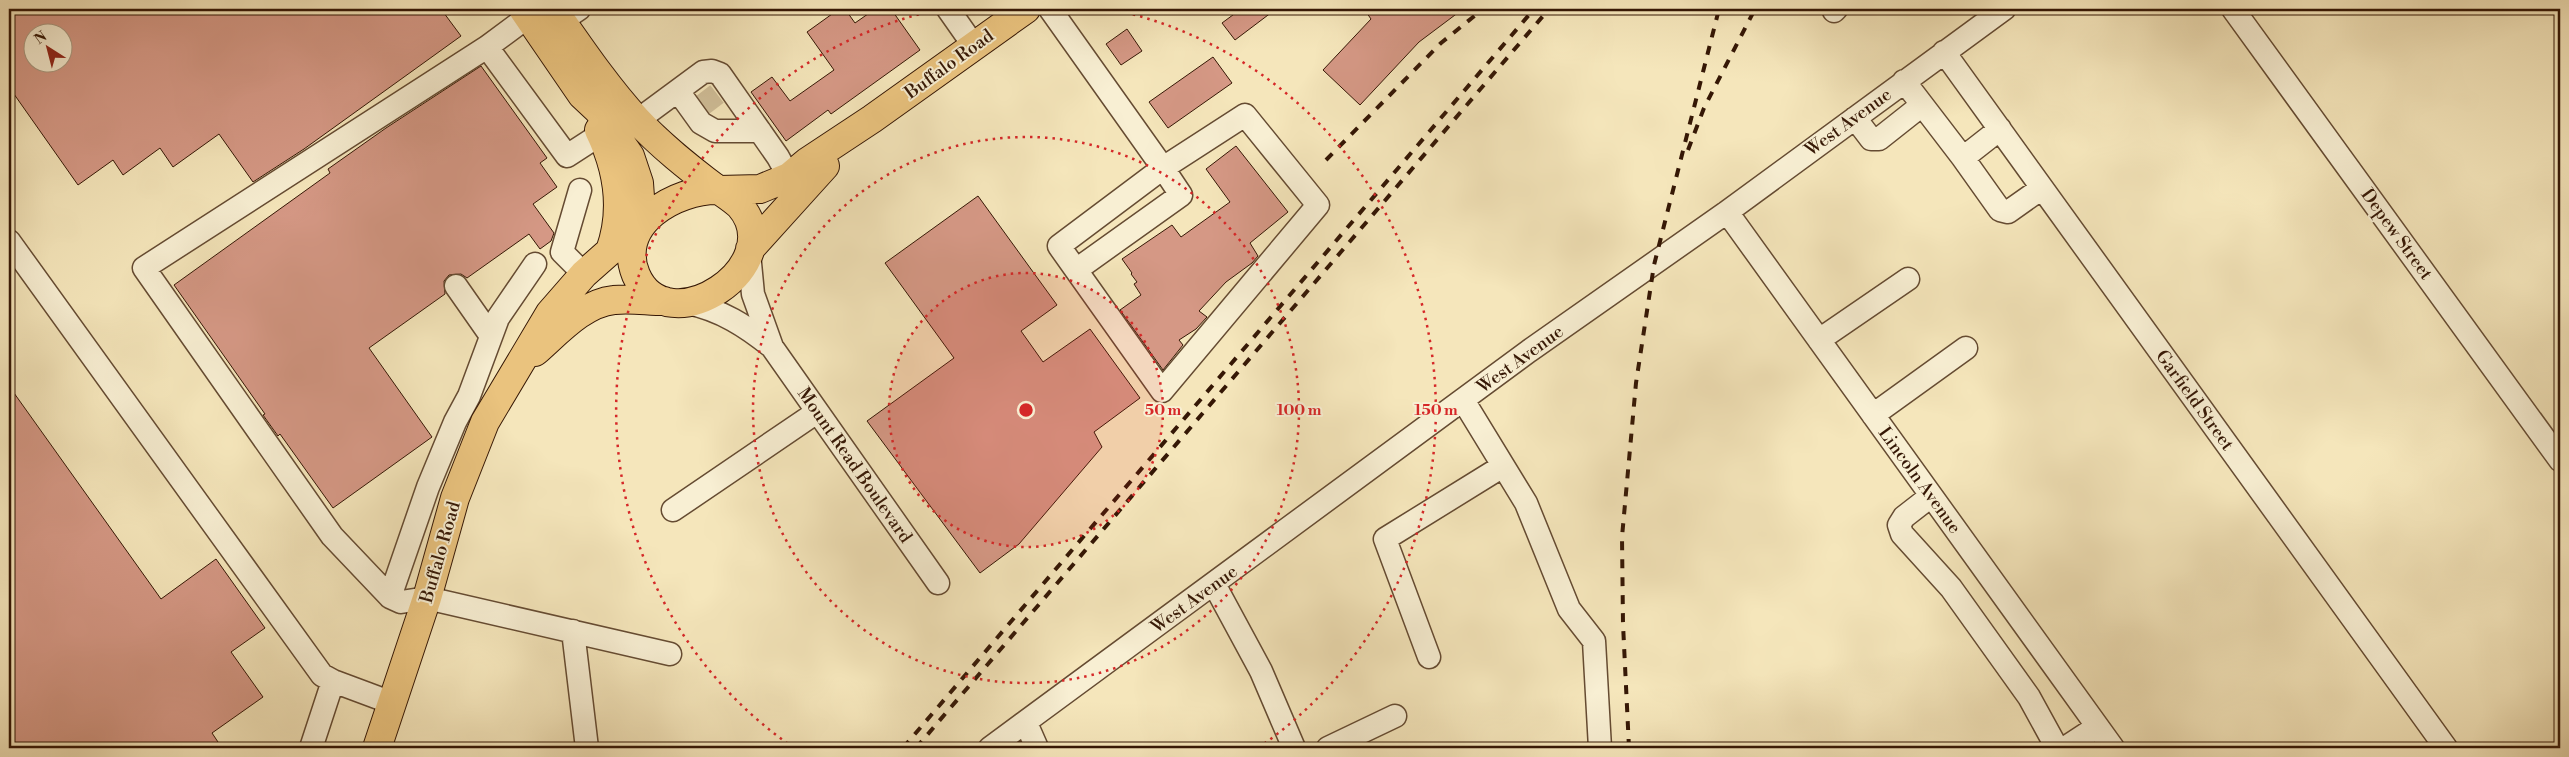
<svg xmlns="http://www.w3.org/2000/svg" width="2569" height="757" viewBox="0 0 2569 757" font-family="'Libre Bodoni',serif">
	<style>
		.building { fill: #d59885; stroke: #351705; fill-rule: evenodd }
		.lines { fill: none; stroke-linecap: round; stroke-linejoin: round }
		.minor-tunnel { stroke: #cfbd97; stroke-width: 22; stroke-dasharray: 22 11; stroke-linecap: butt }
		.minor-casing { stroke: #654b32; stroke-width: 25 }
		.major-casing { stroke: #351705; stroke-width: 30 }
		.minor { stroke: #f8efd3; stroke-width: 22 }
		.major { stroke: #eac37e; stroke-width: 28 }
		.rail { stroke: #351705; stroke-width: 4; stroke-dasharray: 9 9; stroke-linecap: butt }
		.ring { fill: none; stroke: #d62828; stroke-width: 2.5; stroke-dasharray: 2.5 5 }
		.labels { text-anchor: middle; stroke-width: 4; stroke-linejoin: round; paint-order: stroke }
		.street-label { font-size: 18px; fill: #351705; stroke: #f8efd3 }
		.centre { fill: #d62828; stroke: #f8efd3; stroke-width: 2.5 }
		.ring-label { font-size: 15px; text-anchor: middle; font-weight: bold; fill: #d62828; stroke: #f8efd3; stroke-width: 4; stroke-linejoin: round; paint-order: stroke }
	</style>
	<rect width="100%" height="100%" fill="#f5e6bb"/>
	<filter id="stains"><feTurbulence type="fractalNoise" baseFrequency=".004" numOctaves="4"/><feColorMatrix values="0 0 0 0 .2 0 0 0 0 .09 0 0 0 0 .02 0 0 0 .5 -.17"/></filter>
	<radialGradient id="worn" r=".72"><stop offset=".6" stop-color="#630" stop-opacity="0"/><stop offset="1" stop-color="#630" stop-opacity=".3"/></radialGradient>
	<path class="building" d="M 9,9 L 441,9 L 461,36 L 304,149 L 253,182 L 219,134 L 173,167 L 160,148 L 123,175 L 113,160 L 78,185 L 9,87 ZM 32,32 L 62,32 L 62,62 L 32,62 Z
		M 839,9 L 845,9 L 855,23 L 875,9 L 891,9 L 920,50 L 831,114 L 828,110 L 786,141 L 751,92 L 772,77 L 790,101 L 834,70 L 807,32 Z
		M 1241,9 L 1276,9 L 1235,40 L 1222,23 Z
		M 1364,9 L 1463,9 L 1419,42 L 1360,105 L 1323,70 L 1371,19 Z
		M 1127,29 L 1142,51 L 1121,65 L 1106,44 Z
		M 1213,57 L 1232,83 L 1168,128 L 1149,102 Z
		M 481,66 L 547,158 L 540,163 L 557,187 L 533,204 L 554,233 L 551,241 L 540,249 L 529,234 L 467,278 L 461,274 L 449,275 L 444,281 L 445,294 L 369,348 L 432,437 L 333,508 L 280,434 L 278,436 L 263,415 L 265,414 L 174,285 L 330,173 L 328,169 L 386,128 Z
		M 1236,146 L 1288,212 L 1250,243 L 1258,256 L 1252,263 L 1226,282 L 1199,311 L 1207,317 L 1196,329 L 1179,340 L 1183,345 L 1163,370 L 1120,310 L 1141,295 L 1134,284 L 1137,282 L 1131,274 L 1132,273 L 1122,259 L 1172,225 L 1181,237 L 1230,202 L 1206,169 Z
		M 978,196 L 1057,305 L 1021,331 L 1043,362 L 1090,329 L 1140,398 L 1094,432 L 1102,447 L 1019,544 L 980,573 L 867,421 L 954,358 L 885,263 Z
		M 9,386 L 161,599 L 216,559 L 265,628 L 231,652 L 263,697 L 212,733 L 222,748 L 9,748 Z"/>
	<g class="lines">
		<path class="minor-tunnel" d="M 700,107 L 717,94"/>
		<g class="minor-casing">
			<path id="minor" d="M 948,9 L 974,46
				M 1050,9 L 1163,168 L 1181,195 L 1076,270 L 1162,391 L 1318,205 L 1245,115 L 1163,168 L 1059,246 L 1076,270
				M 2233,9 L 2560,460
				M 1834,11 L 1836,9
				M 547,31 L 579,9
				M 487,47 L 567,156 L 601,134
				M 1944,52 L 2446,748
				M 1904,81 L 1963,158
				M 678,91 L 701,123 L 715,131 L 760,131
				M 1855,118 L 1871,139 L 1879,139 L 1922,105
				M 638,120 L 703,72 L 712,71 L 720,74 L 778,157 L 789,177
				M 2000,129 L 1963,158 L 2000,210 L 2008,212 L 2042,188
				M 580,190 L 562,252 L 584,274
				M 1727,212 L 2113,748
				M 9,241 L 322,675 L 333,681 L 392,703
				M 749,253 L 753,294 L 772,347 L 938,583
				M 535,264 L 498,318 L 469,396 L 455,422 L 428,487 L 390,597 L 401,602 L 427,598 L 670,654
				M 456,286 L 491,336
				M 688,303 C 721,310 746,326 772,347
				M 1819,340 L 1908,279
				M 1463,400 L 1526,503 L 1569,609 L 1594,641 L 1600,748
				M 1873,415 L 1966,348
				M 1931,496 L 1904,517 L 1899,525 L 1902,534 L 1951,588 L 2029,697 L 2057,748
				M 673,510 L 817,412
				M 1214,584 L 1261,671 L 1294,748
				M 390,597 L 332,536 L 144,268 L 487,47 L 529,16
				M 573,631 L 587,748
				M 1429,657 L 1385,539 L 1503,466
				M 1026,723 L 1037,748
				M 311,748 L 333,681
				M 990,748 L 1529,351 L 1727,212 L 2004,9
				M 1328,748 L 1395,716
				M 2065,748 L 2097,727"/>
		</g>
		<g class="major-casing">
			<path id="major" d="M 523,9 L 582,95 L 598,110 L 630,156 L 639,183 L 640,197 L 637,231
				M 553,9 C 579,46 605,85 636,119 C 661,146 689,168 718,190
				M 599,130 C 618,169 625,209 610,251
				M 719,190 L 760,189 L 789,177 L 807,162 L 872,119 L 1026,9
				M 719,190 C 726,195 734,200 740,206 C 791,265 667,347 636,275 C 615,224 675,189 719,190 Z
				M 750,249 L 825,166
				M 535,352 C 557,333 583,303 614,300 C 630,298 648,301 664,301
				M 377,748 L 427,598 L 455,498 L 485,422 L 550,313 L 584,274 L 610,251 L 636,233"/>
		</g>
		<use href="#minor" class="minor"/>
		<use href="#major" class="major"/>
		<path class="rail" d="M 1688,150 L 1704,108 L 1755,9
			M 1326,160 L 1441,43 L 1483,9
			M 903,748 L 1534,9
			M 916,748 L 1549,9
			M 1629,748 L 1623,624 L 1622,537 L 1636,383 L 1654,265 L 1719,9"/>
	</g>
	<circle cx="1026" cy="410" r="137" fill="#d62828" fill-opacity=".12"/>
	<g class="ring">
		<circle cx="1026" cy="410" r="137"/>
		<circle cx="1026" cy="410" r="273"/>
		<path d="M794 748A410 410 0 0 1 941 9M1111 9A410 410 0 0 1 1258 748"/>
	</g>
	<g class="labels">
		<g class="street-label">
			<text transform="translate(949 64) rotate(-36)" y="6">Buffalo Road</text>
			<text transform="translate(1848 122) rotate(-36)" y="6">West Avenue</text>
			<text transform="translate(2397 234) rotate(54)" y="6">Depew Street</text>
			<text transform="translate(1520 359) rotate(-36)" y="6">West Avenue</text>
			<text transform="translate(2195 400) rotate(54)" y="6">Garfield Street</text>
			<text transform="translate(855 465) rotate(55)" y="6">Mount Read Boulevard</text>
			<text transform="translate(1920 480) rotate(54)" y="6">Lincoln Avenue</text>
			<text transform="translate(440 552) rotate(-74)" y="6">Buffalo Road</text>
			<text transform="translate(1194 599) rotate(-36)" y="6">West Avenue</text>
		</g>
	</g>
	<circle cx="1026" cy="410" r="8" class="centre"/>
	<g class="ring-label">
		<text x="1163" y="415">50 m</text>
		<text x="1299" y="415">100 m</text>
		<text x="1436" y="415">150 m</text>
	</g>
	<rect width="2569" height="757" fill="none" stroke="#f5e6bb" stroke-width="30"/>
	<rect x="10" y="10" width="2549" height="737" fill="none" stroke="#351705" stroke-width="2.5"/>
	<rect x="15" y="15" width="2539" height="727" fill="none" stroke="#351705"/>
	<g transform="translate(48 48) rotate(324)"><circle r="24" fill="#f8efd3" stroke="#aa9981"/>
	<path d="M0-4L9 19L0 12L-9 19Z" fill="#8f2418"/>
	<text y="-8" font-size="14" font-weight="bold" text-anchor="middle" fill="#351705">N</text>
	</g>
	<rect width="100%" height="100%" filter="url(#stains)"/>
	<rect width="100%" height="100%" fill="url(#worn)"/>
</svg>
